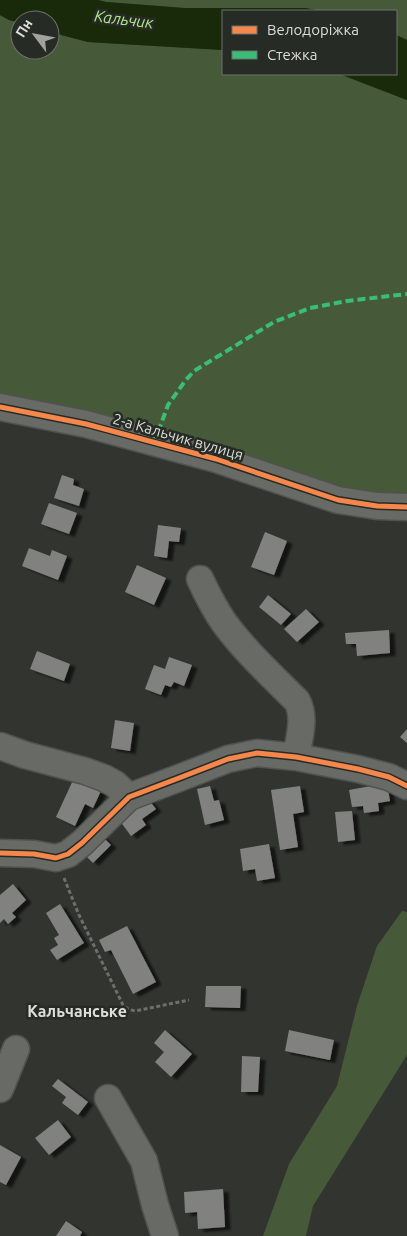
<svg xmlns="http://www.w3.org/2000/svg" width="407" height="1236" viewBox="0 0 407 1236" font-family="Ubuntu,sans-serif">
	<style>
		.green { fill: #465a39 }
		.water { fill: #192a0a }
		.building { fill: #81827f; filter: url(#shadow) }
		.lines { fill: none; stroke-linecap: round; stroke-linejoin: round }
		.minor-casing { stroke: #51524f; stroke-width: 29 }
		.path { stroke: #6e6f6c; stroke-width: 3; stroke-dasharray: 4 2.5; stroke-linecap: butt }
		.minor { stroke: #686a66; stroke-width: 26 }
		.quiet { stroke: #3abd76; stroke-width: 4; stroke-dasharray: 8 4; stroke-linecap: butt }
		.cycleway-casing { stroke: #272b25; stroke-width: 8 }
		.cycleway { stroke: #f5874c; stroke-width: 5 }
		.labels { text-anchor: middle; stroke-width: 5; stroke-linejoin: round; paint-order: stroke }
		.street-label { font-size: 15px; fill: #dbded9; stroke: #272b25 }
		.water-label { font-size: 16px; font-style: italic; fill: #b0e78a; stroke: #272b25 }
		.neighbourhood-label { font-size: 16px; font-weight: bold; fill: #dbded9; stroke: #272b25 }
	</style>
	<defs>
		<filter id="shadow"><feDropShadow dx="5.5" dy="3" stdDeviation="1" flood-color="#0009"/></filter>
	</defs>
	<rect width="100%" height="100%" fill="#323430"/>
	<path class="green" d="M 98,0 L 407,0 L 407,40 L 396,35 L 396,11 L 321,11 L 305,8 L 184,8 L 106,2 Z
		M 0,15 L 9,20 L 20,23 L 20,50 L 50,50 L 50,32 L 88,42 L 223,50 L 223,74 L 339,74 L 407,100 L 407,517 L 0,397 Z
		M 402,911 L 407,912 L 407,1055 L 313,1206 L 306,1236 L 263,1236 L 289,1164 L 337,1086 L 357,1006 L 377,946 Z"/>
	<path class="water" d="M 0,0 L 98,0 L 106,2 L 184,8 L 305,8 L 321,11 L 223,11 L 223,50 L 88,42 L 50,32 L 50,20 L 20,20 L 20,23 L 9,20 L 0,15 Z
		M 396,35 L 407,40 L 407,100 L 340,74 L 396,74 Z"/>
	<path class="building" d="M 62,475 L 74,479 L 73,485 L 84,489 L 79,506 L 54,498 Z
		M 49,503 L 77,513 L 69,534 L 41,524 Z
		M 158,525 L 181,528 L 179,542 L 169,541 L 167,558 L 154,556 Z
		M 265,532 L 287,541 L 274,575 L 251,567 Z
		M 29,548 L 50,556 L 52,550 L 67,556 L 58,580 L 22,566 Z
		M 137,565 L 166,578 L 154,605 L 125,592 Z
		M 268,595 L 291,614 L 281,625 L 259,607 Z
		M 306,609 L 319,622 L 297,642 L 284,629 Z
		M 389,630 L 390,653 L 357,656 L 356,644 L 346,644 L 345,633 Z
		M 37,651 L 70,664 L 64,681 L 30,669 Z
		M 169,657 L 192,665 L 184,686 L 174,682 L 171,687 L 165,685 L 161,695 L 145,689 L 154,665 L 165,669 Z
		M 115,720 L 134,723 L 130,751 L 111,748 Z
		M 407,729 L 407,743 L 400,737 Z
		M 74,778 L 101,791 L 93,808 L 85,804 L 75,826 L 56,817 Z
		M 387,783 L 390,801 L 378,803 L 379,811 L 364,813 L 363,806 L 352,807 L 349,790 Z
		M 210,786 L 214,801 L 219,800 L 224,820 L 205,825 L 197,789 Z
		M 300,786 L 304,812 L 293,814 L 298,847 L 280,850 L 271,790 Z
		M 145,795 L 156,809 L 142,819 L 146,825 L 131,836 L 117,817 Z
		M 352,811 L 355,840 L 338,842 L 335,812 Z
		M 99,833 L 111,845 L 93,863 L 80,850 Z
		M 269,844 L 275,878 L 257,881 L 255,869 L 243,871 L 240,849 Z
		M 13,884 L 26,900 L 12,913 L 16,917 L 8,924 L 4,919 L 0,923 L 0,895 Z
		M 60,904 L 84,943 L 57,960 L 50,950 L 58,945 L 54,938 L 59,935 L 46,913 Z
		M 127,926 L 156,982 L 133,994 L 111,950 L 105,952 L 99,940 Z
		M 206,986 L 241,986 L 240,1008 L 205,1007 Z
		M 165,1030 L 192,1054 L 171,1077 L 155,1062 L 164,1052 L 154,1043 Z
		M 289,1030 L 334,1040 L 330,1060 L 285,1051 Z
		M 242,1056 L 260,1057 L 258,1092 L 241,1092 Z
		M 58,1079 L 88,1102 L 78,1115 L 62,1103 L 66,1097 L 52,1086 Z
		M 58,1120 L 71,1137 L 49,1155 L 35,1138 Z
		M 0,1145 L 21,1157 L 6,1185 L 0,1182 Z
		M 223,1189 L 225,1227 L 198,1229 L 197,1212 L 185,1213 L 184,1192 Z
		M 66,1221 L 82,1232 L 80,1236 L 56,1236 Z"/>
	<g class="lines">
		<g class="minor-casing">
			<path id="minor" d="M 0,407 L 86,424 L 216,459 L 338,500 L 377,506 L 407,507
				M 200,579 C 207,594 215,610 225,624 C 246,652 272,676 297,701 C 306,717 299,739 296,757
				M 0,746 L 25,755 L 85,771 L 104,778 L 115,784 L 129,797
				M 0,853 L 34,854 L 56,858 L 68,854 L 82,843 L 129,797 L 179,778 L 228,759 L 257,753 L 296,757 L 358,769 L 389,777 L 407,786
				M 0,1089 L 16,1049
				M 108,1098 L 144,1161 L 155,1205 L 165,1236"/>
		</g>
		<path class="path" d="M 64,878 L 79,915 L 123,1005 L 128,1009 L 135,1011 L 189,1000"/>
		<use href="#minor" class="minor"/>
		<path class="quiet" d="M 154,443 L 168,405 L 185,381 L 194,371 L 274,322 L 310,308 L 347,301 L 407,294"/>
		<g class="cycleway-casing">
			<path id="cycleway" d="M 0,407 L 86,424 L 216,459 L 338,500 L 377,506 L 407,507
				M 0,853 L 34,854 L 56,858 L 68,854 L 82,843 L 129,797 L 179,778 L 228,759 L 257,753 L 296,757 L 358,769 L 389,777 L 407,786"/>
		</g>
		<use href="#cycleway" class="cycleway"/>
	</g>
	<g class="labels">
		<g class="street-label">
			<text transform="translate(178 437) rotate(16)" y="5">2-а Кальчик вулиця</text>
		</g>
		<g class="water-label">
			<text transform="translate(124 19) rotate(7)" y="6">Кальчик</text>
		</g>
		<g class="neighbourhood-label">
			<text x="77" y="1017">Кальчанське</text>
		</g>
	</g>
	<rect x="222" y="10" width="175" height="65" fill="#272b25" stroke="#6f736d"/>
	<rect x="232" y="26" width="25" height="8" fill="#f5874c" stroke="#6f736d"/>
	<text x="267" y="35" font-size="15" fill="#dbded9">Велодоріжка</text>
	<rect x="232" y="51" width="25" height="8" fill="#3abd76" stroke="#6f736d"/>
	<text x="267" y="60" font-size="15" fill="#dbded9">Стежка</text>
	<g transform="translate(35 35) rotate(302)"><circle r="24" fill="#272b25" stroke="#6f736d"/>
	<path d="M0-4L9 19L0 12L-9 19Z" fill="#a0a29e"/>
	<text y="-8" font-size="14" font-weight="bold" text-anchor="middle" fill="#dbded9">Пн</text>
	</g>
</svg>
